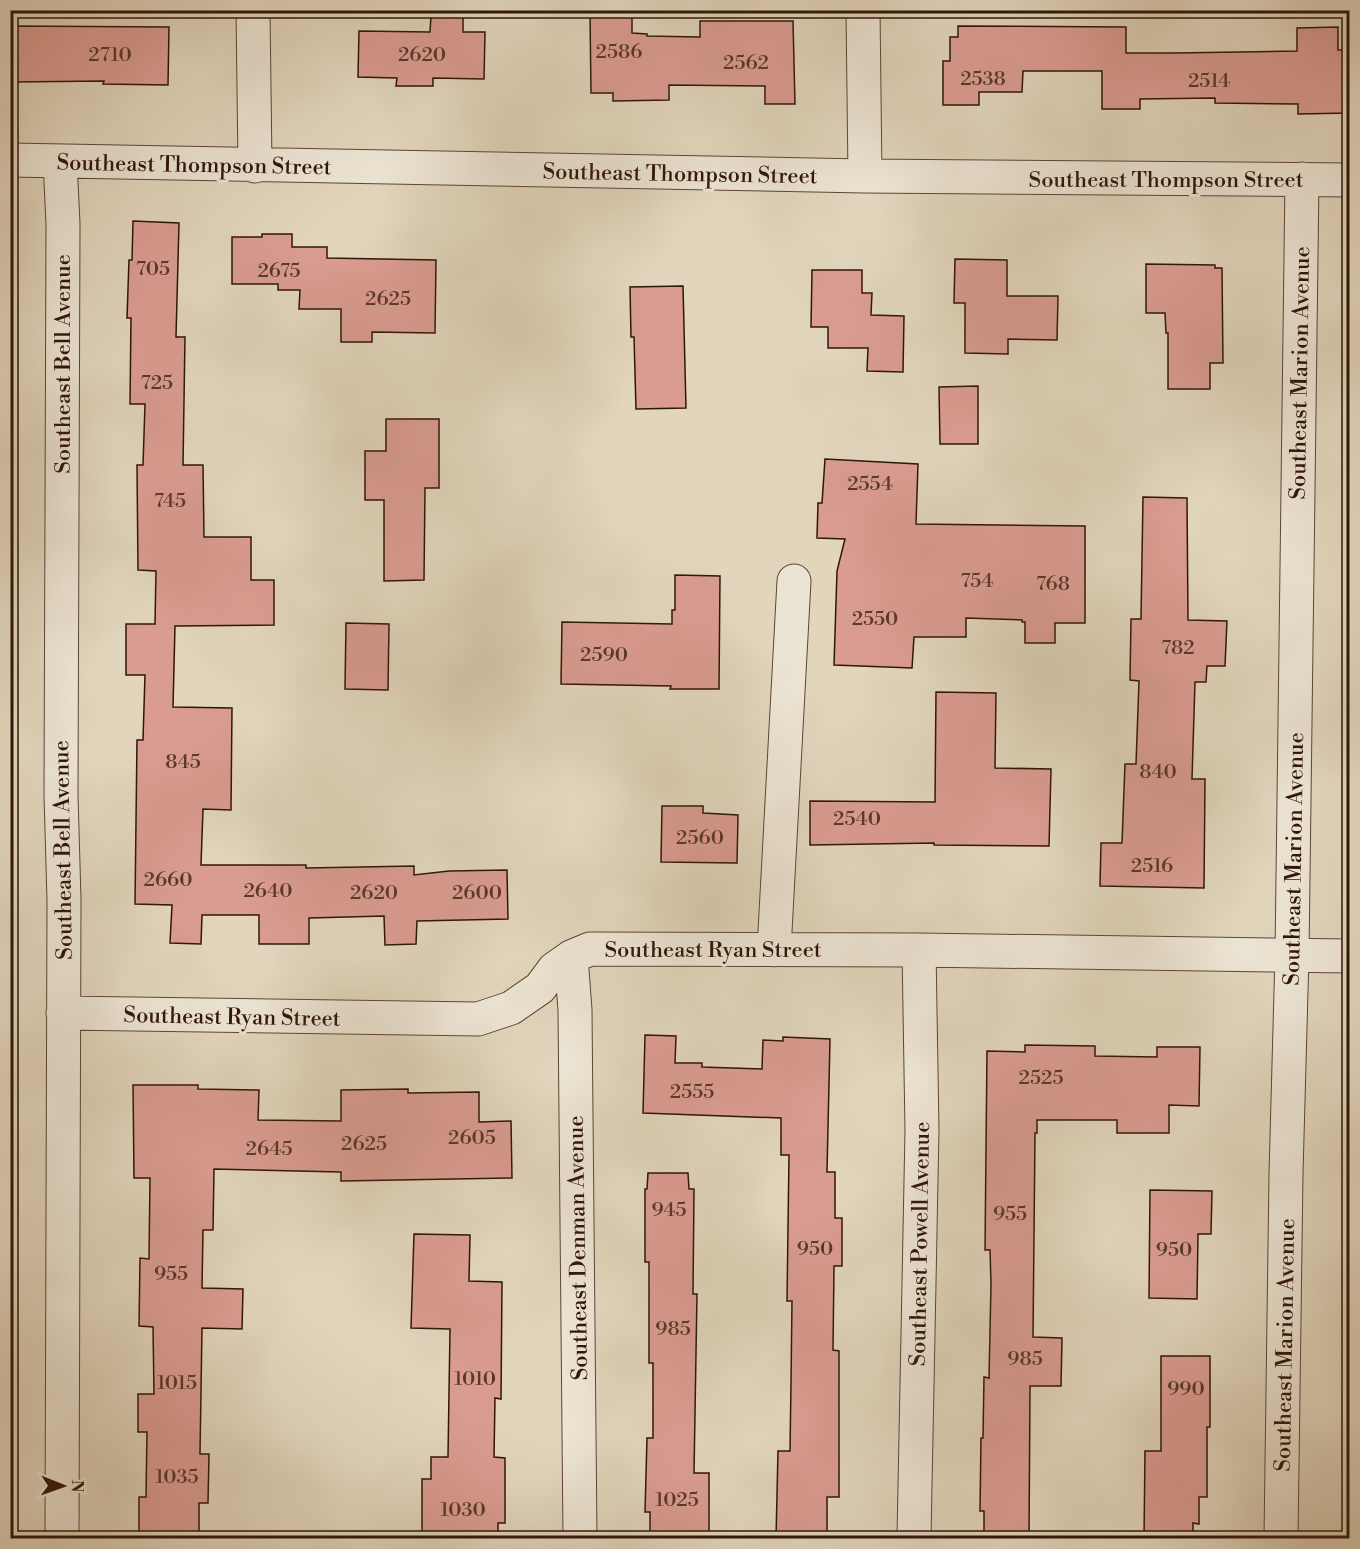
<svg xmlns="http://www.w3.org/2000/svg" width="1360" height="1549" viewBox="0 0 1360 1549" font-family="'Libre Bodoni',serif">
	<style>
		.building { fill: #da9c91; stroke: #30150b; stroke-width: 1.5 }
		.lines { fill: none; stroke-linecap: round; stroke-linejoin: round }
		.minor-casing { stroke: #5c4537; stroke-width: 35 }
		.minor { stroke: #ece4d3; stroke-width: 33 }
		.labels { text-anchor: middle; stroke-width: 6; stroke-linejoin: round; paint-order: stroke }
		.number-label { font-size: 20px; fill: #5a372c }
		.street-label { font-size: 22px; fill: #30150b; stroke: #ece4d3 }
	</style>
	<rect width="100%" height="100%" fill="#e1d5bc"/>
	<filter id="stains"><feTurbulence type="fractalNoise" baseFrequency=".00333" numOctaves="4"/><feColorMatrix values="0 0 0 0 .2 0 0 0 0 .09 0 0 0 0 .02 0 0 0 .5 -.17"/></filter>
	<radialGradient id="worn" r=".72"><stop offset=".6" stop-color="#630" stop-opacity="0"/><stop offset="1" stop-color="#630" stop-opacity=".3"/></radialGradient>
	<path class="building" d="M 590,14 L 632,14 L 632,33 L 647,34 L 647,36 L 700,37 L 700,21 L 793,21 L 795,104 L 765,104 L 765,86 L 669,85 L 669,100 L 613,101 L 613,93 L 591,93 Z
		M 431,16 L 463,16 L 463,32 L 485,32 L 484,79 L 433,78 L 433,86 L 396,86 L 397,78 L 358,77 L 359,31 L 430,32 Z
		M 10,26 L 169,27 L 168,85 L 103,84 L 104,81 L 10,82 Z
		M 958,26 L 1126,27 L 1126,53 L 1174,53 L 1297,51 L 1297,28 L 1338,27 L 1338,50 L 1350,50 L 1350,113 L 1298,114 L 1298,104 L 1215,103 L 1215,98 L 1140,99 L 1140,109 L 1102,109 L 1102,71 L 1023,71 L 1022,92 L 979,92 L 979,105 L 943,105 L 943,61 L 950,61 L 950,37 L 958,37 Z
		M 133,221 L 179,223 L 176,337 L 185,337 L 183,465 L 203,465 L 204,537 L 251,537 L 251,580 L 274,580 L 274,625 L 175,626 L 173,707 L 232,708 L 231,810 L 203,809 L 201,865 L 306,865 L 306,868 L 414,866 L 414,875 L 449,871 L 507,870 L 508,919 L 417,921 L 416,944 L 385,945 L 384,916 L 309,918 L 309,944 L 259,944 L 259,915 L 202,915 L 201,944 L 170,943 L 172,905 L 135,904 L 137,740 L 143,740 L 145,675 L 126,675 L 126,624 L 155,624 L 156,571 L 138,570 L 137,465 L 143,465 L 145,404 L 130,404 L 131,318 L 127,318 L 129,260 L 132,260 Z
		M 262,234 L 292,234 L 292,247 L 327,247 L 327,258 L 436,260 L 435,333 L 372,332 L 372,342 L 341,342 L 341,309 L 299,309 L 300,290 L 278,290 L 278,284 L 232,284 L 232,237 L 262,237 Z
		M 955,259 L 1007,260 L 1007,296 L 1058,296 L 1057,340 L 1008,339 L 1008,354 L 965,353 L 965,303 L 954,303 Z
		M 1146,264 L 1215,265 L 1215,268 L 1222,268 L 1223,363 L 1210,363 L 1210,389 L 1168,389 L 1168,333 L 1166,333 L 1165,313 L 1146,313 Z
		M 812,270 L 862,270 L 862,293 L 872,293 L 871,315 L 904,316 L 903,372 L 867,371 L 868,348 L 828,348 L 828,327 L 811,327 Z
		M 683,286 L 686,408 L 636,409 L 634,337 L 631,337 L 630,287 Z
		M 978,386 L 978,444 L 940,444 L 939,387 Z
		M 386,419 L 439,419 L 439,488 L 425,488 L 424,580 L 384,581 L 384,500 L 365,500 L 365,451 L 386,451 Z
		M 825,459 L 918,464 L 916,524 L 1085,526 L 1085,623 L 1055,623 L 1055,643 L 1025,643 L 1025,622 L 1022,622 L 1022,620 L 966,618 L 966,637 L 914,637 L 912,668 L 834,665 L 837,571 L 845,539 L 817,538 L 818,503 L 822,503 Z
		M 1143,497 L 1187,498 L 1188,620 L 1227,621 L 1225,666 L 1207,666 L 1206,682 L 1195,682 L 1192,779 L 1205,779 L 1204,888 L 1100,886 L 1101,843 L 1122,843 L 1125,764 L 1136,764 L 1139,681 L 1130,680 L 1131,619 L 1141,619 Z
		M 675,575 L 720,576 L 719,689 L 670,689 L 671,686 L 561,684 L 562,622 L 672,624 L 672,610 L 675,610 Z
		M 346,623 L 389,624 L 388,690 L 345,689 Z
		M 936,692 L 996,693 L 995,768 L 1051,769 L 1049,846 L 934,845 L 934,843 L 810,845 L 810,801 L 935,802 Z
		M 662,806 L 703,806 L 703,813 L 738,815 L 737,863 L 661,862 Z
		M 645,1035 L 676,1036 L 675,1063 L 702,1063 L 702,1067 L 762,1069 L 763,1040 L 783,1041 L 783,1037 L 830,1039 L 827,1172 L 835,1172 L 835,1218 L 842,1218 L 842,1266 L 834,1266 L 833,1350 L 839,1351 L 839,1497 L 827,1497 L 827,1539 L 776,1539 L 778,1451 L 790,1451 L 791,1383 L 792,1301 L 787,1301 L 789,1155 L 781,1155 L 781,1118 L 643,1113 Z
		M 1025,1045 L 1095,1046 L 1095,1056 L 1157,1057 L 1157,1047 L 1200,1047 L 1199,1106 L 1169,1105 L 1169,1133 L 1117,1133 L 1117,1120 L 1037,1120 L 1037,1133 L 1035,1133 L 1033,1337 L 1062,1338 L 1061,1386 L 1030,1386 L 1029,1539 L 984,1539 L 984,1511 L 980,1511 L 981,1438 L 983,1438 L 984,1377 L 989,1378 L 991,1284 L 990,1250 L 985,1250 L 987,1051 L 1025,1052 Z
		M 133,1085 L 198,1085 L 198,1089 L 259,1090 L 258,1120 L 341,1121 L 341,1090 L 408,1089 L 408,1093 L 479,1092 L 479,1122 L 511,1121 L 512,1178 L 341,1181 L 341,1172 L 214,1169 L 213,1230 L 203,1230 L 202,1288 L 243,1289 L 242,1329 L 202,1328 L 200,1454 L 209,1454 L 208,1503 L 199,1503 L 199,1532 L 193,1532 L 193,1539 L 139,1539 L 139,1497 L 146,1497 L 147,1432 L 138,1432 L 138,1394 L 154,1394 L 153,1327 L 139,1326 L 140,1258 L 149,1259 L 150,1178 L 134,1178 Z
		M 648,1173 L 688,1173 L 689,1189 L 694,1189 L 693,1294 L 697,1294 L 694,1473 L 709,1473 L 709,1539 L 650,1539 L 650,1512 L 645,1512 L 647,1438 L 653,1438 L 653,1363 L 649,1363 L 649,1262 L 645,1262 L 645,1189 L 647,1189 Z
		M 1150,1190 L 1212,1191 L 1211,1234 L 1198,1234 L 1197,1299 L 1149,1298 Z
		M 414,1234 L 470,1235 L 469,1281 L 502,1282 L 501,1399 L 495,1398 L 494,1457 L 505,1458 L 505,1523 L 498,1523 L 498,1539 L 422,1539 L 422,1479 L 431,1479 L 431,1457 L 448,1457 L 450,1329 L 411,1328 Z
		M 1161,1356 L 1210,1356 L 1210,1427 L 1207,1427 L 1207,1497 L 1199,1497 L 1199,1524 L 1193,1523 L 1193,1539 L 1144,1539 L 1145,1451 L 1161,1451 Z"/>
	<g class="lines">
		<g class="minor-casing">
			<path id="minor" d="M 253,10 L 255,166
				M 863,10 L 865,176
				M 10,160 L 865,176 L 1350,180
				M 60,161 L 63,224 L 61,795 L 64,900 L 62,1538
				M 774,950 L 794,581
				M 571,957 L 575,1010 L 580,1538
				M 63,1013 L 478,1019 L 511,1008 L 540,988 L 554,969 L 571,957 L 590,949 L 919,950 L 1350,956
				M 914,1538 L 922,1130 L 919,950
				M 1281,1538 L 1286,1174 L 1292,955 L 1302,179"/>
		</g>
		<use href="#minor" class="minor"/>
	</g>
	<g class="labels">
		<g class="number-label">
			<text x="619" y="58">2586</text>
			<text x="110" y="61">2710</text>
			<text x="422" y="61">2620</text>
			<text x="746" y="69">2562</text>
			<text x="983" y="85">2538</text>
			<text x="1209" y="87">2514</text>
			<text x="153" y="275">705</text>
			<text x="279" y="277">2675</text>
			<text x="388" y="305">2625</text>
			<text x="157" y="389">725</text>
			<text x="870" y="490">2554</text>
			<text x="170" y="507">745</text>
			<text x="977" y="587">754</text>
			<text x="1053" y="590">768</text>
			<text x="875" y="625">2550</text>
			<text x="1178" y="654">782</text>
			<text x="604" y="661">2590</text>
			<text x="183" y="768">845</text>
			<text x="1158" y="778">840</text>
			<text x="857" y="825">2540</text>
			<text x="700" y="844">2560</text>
			<text x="1152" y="872">2516</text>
			<text x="168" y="886">2660</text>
			<text x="268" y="897">2640</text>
			<text x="374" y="899">2620</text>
			<text x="477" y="899">2600</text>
			<text x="1041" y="1084">2525</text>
			<text x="692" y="1098">2555</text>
			<text x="472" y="1144">2605</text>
			<text x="364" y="1150">2625</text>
			<text x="269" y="1155">2645</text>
			<text x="669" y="1216">945</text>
			<text x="1010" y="1220">955</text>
			<text x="815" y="1255">950</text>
			<text x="1174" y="1256">950</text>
			<text x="171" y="1280">955</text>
			<text x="673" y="1335">985</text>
			<text x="1025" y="1365">985</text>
			<text x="475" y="1385">1010</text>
			<text x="177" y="1389">1015</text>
			<text x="1186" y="1395">990</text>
			<text x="177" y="1483">1035</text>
			<text x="677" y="1506">1025</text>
			<text x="463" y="1516">1030</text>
		</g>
		<g class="street-label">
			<text transform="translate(194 164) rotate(1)" y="8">Southeast Thompson Street</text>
			<text transform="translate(680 173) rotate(1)" y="8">Southeast Thompson Street</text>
			<text x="1166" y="187">Southeast Thompson Street</text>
			<text transform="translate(62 364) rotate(-90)" y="8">Southeast Bell Avenue</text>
			<text transform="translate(1299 373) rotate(-89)" y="8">Southeast Marion Avenue</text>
			<text transform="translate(62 850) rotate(-91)" y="8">Southeast Bell Avenue</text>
			<text transform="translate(1293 859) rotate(-89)" y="8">Southeast Marion Avenue</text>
			<text x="713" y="957">Southeast Ryan Street</text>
			<text transform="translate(232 1016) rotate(1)" y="8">Southeast Ryan Street</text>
			<text transform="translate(919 1244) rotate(-89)" y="8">Southeast Powell Avenue</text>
			<text transform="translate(577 1248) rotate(-91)" y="8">Southeast Denman Avenue</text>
			<text transform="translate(1284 1345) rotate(-89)" y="8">Southeast Marion Avenue</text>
		</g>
	</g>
	<rect width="1360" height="1549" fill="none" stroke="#e1d5bc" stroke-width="36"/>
	<rect x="12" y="12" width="1336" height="1525" fill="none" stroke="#30150b" stroke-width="3"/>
	<rect x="18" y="18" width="1324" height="1513" fill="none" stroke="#30150b" stroke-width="1.5"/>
	<g transform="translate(63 1486) rotate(91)" stroke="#ece4d3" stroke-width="4.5" paint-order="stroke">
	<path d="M0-4.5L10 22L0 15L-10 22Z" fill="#30150b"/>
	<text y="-9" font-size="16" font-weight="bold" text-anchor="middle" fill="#30150b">N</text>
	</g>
	<rect width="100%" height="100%" filter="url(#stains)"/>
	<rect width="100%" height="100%" fill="url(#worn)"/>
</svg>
